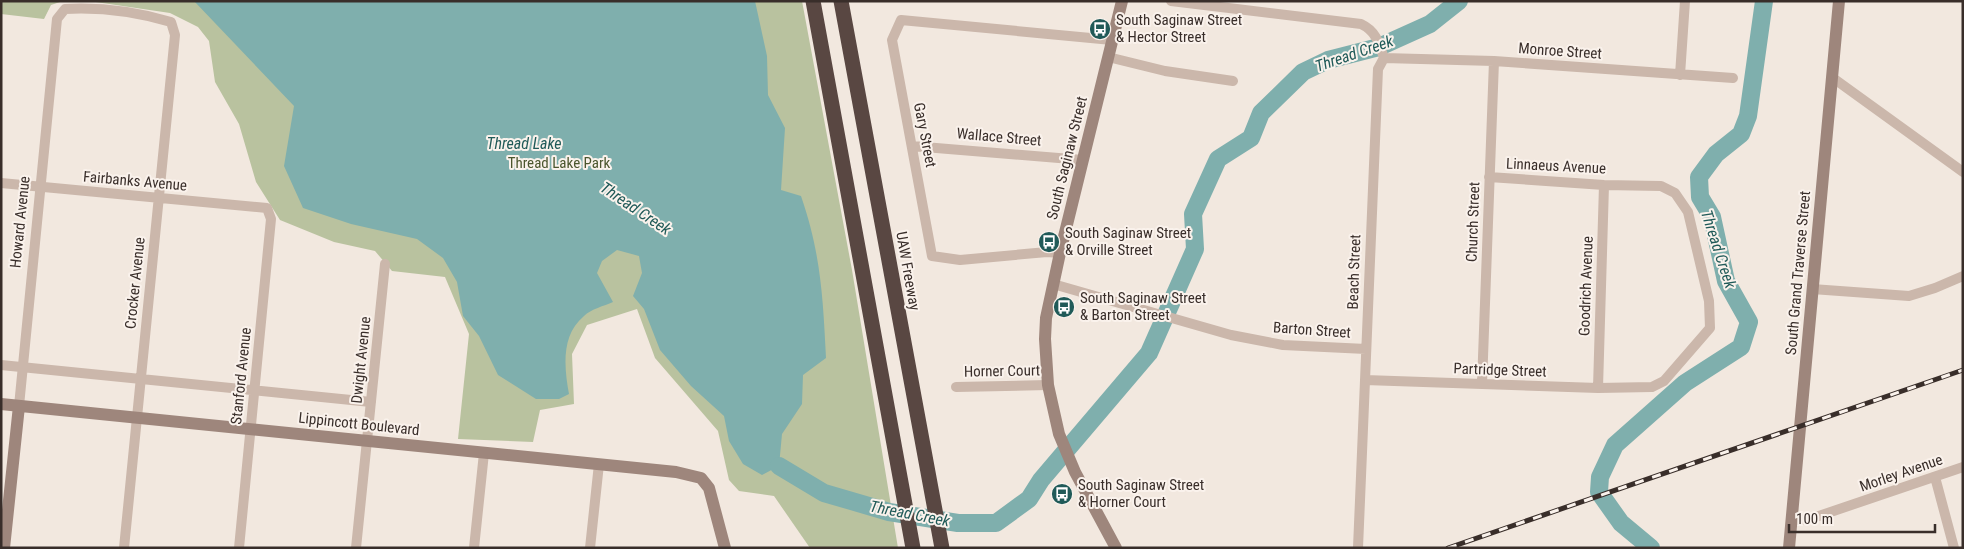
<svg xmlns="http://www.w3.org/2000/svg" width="1964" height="549" viewBox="0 0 1964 549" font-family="'Roboto Condensed',sans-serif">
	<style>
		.green { fill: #b9c29f }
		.water { fill: #7fafad }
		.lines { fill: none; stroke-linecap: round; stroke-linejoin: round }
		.river { stroke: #7fafad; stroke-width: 18 }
		.street { stroke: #cbb7ab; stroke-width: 10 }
		.secondary { stroke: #9e867c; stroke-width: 12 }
		.highway { stroke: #594742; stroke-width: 15 }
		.rail-casing { stroke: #392e2a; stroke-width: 5 }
		.rail { stroke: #faf2ec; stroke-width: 3; stroke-dasharray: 9; stroke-linecap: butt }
		.labels { text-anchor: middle; stroke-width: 4; stroke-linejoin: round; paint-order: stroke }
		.poi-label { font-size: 15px; fill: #392e2a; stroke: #faf2ec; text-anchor: start }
		.street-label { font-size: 15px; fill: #392e2a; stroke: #faf2ec }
		.park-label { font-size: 15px; fill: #4b562e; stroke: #faf2ec }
		.water-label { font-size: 16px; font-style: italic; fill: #205a58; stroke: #faf2ec }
	</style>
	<rect width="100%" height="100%" fill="#f2e8df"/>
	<path class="green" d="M 1,1 L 63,1 L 51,5 L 44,19 L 1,14 Z
		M 89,1 L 802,1 L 852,270 L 898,548 L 810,548 L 774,496 L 739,491 L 729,480 L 718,431 L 655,358 L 637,309 L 587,325 L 572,354 L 574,404 L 540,410 L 533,442 L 458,439 L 469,334 L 445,277 L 392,271 L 375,251 L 334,242 L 280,220 L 256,182 L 239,124 L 215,82 L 209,41 L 198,27 L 170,13 Z"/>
	<path class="water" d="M 194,1 L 755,1 L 767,56 L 768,95 L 785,128 L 781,190 L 801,196 C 821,254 823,298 826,358 L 803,375 L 802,404 L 782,434 L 779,466 L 762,475 L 743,464 L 729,441 L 724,416 L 691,386 L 660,350 L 644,309 L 633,296 L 642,273 L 639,256 L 617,250 L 602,261 L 597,273 L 613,302 C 604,306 591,309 584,316 C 561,335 564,367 569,394 L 559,399 L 536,399 L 498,375 L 479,336 L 463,316 L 457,282 L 443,258 L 417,239 L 351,224 L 303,208 L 284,166 L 294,106 Z"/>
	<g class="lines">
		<path class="river" d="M 779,466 L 824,493 L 889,512 L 958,523 L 996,523 L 1029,499 L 1041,480 L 1149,353 L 1195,249 L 1193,214 L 1218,159 L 1251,138 L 1261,113 L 1303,72 L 1328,60 L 1379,47 L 1430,24 L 1459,1
			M 1651,548 L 1621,523 L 1599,492 L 1600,477 L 1615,445 L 1685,383 L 1741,347 L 1749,322 L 1726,281 L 1712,217 L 1700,197 L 1699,177 L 1716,154 L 1741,134 L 1748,116 L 1764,1"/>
		<path class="street" d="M 1171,1 L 1361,24 C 1376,31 1379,43 1384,58
			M 1108,57 L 1165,71 L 1233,81
			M 1384,58 L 1494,61 L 1733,78
			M 1680,75 L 1685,1
			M 1833,78 L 1963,172
			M 912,146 L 1083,160
			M 1,183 L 267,208 L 271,219 L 239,548
			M 1060,253 L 1047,252 L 960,260 L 932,256 L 892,40 L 901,20 L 1112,40
			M 1053,284 L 1231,335 L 1283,345 L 1366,349
			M 1812,289 L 1909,296 L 1935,288 L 1963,276
			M 1,365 L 371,402
			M 1365,380 L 1598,388 L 1652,387 L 1664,381 L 1710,328 L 1709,301 L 1688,212 L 1675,193 L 1661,186 L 1604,185 L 1489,177
			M 1482,384 L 1494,61
			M 956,387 L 1048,385
			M 1598,388 L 1604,185
			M 19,406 L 57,19 L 65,9 C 101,7 137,12 171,22 L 175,35 L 124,548
			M 1935,477 L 1954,548
			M 1791,520 L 1810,519 L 1963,467
			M 356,548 L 385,264
			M 474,548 L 484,453
			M 590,548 L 599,464
			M 1358,548 L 1378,69 L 1384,58"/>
		<path class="secondary" d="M 1,404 L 676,472 L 701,478 L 709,488 L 725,548
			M 4,548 L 19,406
			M 1116,548 L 1075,472 L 1059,434 L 1048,385 L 1045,339 L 1046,318 L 1060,253 L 1122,1
			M 1789,548 L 1839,1"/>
		<path class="highway" d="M 813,1 L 913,548
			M 841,1 L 942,548"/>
		<g class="rail-casing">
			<path id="rail" d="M 1448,548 L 1963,370"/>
		</g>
		<use href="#rail" class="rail"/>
	</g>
	<defs>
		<g id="bus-disc" transform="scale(1.125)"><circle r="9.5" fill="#205a58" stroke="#faf2ec"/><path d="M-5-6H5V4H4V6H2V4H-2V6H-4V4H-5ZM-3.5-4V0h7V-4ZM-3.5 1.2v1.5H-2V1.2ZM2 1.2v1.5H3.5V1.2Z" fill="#fff"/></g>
	</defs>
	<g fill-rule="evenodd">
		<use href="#bus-disc" x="1100" y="29"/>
		<use href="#bus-disc" x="1049" y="242"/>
		<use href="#bus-disc" x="1064" y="307"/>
		<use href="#bus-disc" x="1062" y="494"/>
	</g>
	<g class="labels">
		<g class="poi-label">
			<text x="1116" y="25">South Saginaw Street<tspan x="1116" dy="17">&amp; Hector Street</tspan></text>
			<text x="1065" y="238">South Saginaw Street<tspan x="1065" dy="17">&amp; Orville Street</tspan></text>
			<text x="1080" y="303">South Saginaw Street<tspan x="1080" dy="17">&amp; Barton Street</tspan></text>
			<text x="1078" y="490">South Saginaw Street<tspan x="1078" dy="17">&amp; Horner Court</tspan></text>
		</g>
		<g class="street-label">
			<text transform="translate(1560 51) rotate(4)" y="5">Monroe Street</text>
			<text transform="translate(925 135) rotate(79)" y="5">Gary Street</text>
			<text transform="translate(999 137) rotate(5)" y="5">Wallace Street</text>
			<text transform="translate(1067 158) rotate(-76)" y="5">South Saginaw Street</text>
			<text transform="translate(1556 166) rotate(3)" y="5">Linnaeus Avenue</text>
			<text transform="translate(135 181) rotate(5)" y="5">Fairbanks Avenue</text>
			<text transform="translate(20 222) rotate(-84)" y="5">Howard Avenue</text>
			<text transform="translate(1473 222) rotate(-88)" y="5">Church Street</text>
			<text transform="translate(908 271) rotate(80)" y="5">UAW Freeway</text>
			<text transform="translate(1354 272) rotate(-88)" y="5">Beach Street</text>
			<text transform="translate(1798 273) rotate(-85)" y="5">South Grand Traverse Street</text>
			<text transform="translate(135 283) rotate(-84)" y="5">Crocker Avenue</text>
			<text transform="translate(1586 286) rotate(-88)" y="5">Goodrich Avenue</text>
			<text transform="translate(1312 330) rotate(4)" y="5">Barton Street</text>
			<text transform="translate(361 360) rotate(-84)" y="5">Dwight Avenue</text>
			<text transform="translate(1500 370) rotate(2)" y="5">Partridge Street</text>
			<text transform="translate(1002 371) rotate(-1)" y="5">Horner Court</text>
			<text transform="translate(241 376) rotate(-84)" y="5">Stanford Avenue</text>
			<text transform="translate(359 424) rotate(6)" y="5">Lippincott Boulevard</text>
			<text transform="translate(1901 473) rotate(-19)" y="5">Morley Avenue</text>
		</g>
		<g class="park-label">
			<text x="559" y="168">Thread Lake Park</text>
		</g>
		<g class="water-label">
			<text transform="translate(1354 53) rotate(-19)" y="6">Thread Creek</text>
			<text x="524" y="149">Thread Lake</text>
			<text transform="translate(636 208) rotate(34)" y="6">Thread Creek</text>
			<text transform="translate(1719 249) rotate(72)" y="6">Thread Creek</text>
			<text transform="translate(910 513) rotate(11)" y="6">Thread Creek</text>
		</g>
	</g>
	<rect width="1964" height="549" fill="none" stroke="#392e2a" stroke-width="5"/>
	<path d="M1789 524v8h146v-8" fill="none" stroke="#392e2a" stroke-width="2.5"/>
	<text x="1796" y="524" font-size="15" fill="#392e2a" stroke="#faf2ec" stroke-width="4" paint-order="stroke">100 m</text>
</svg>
